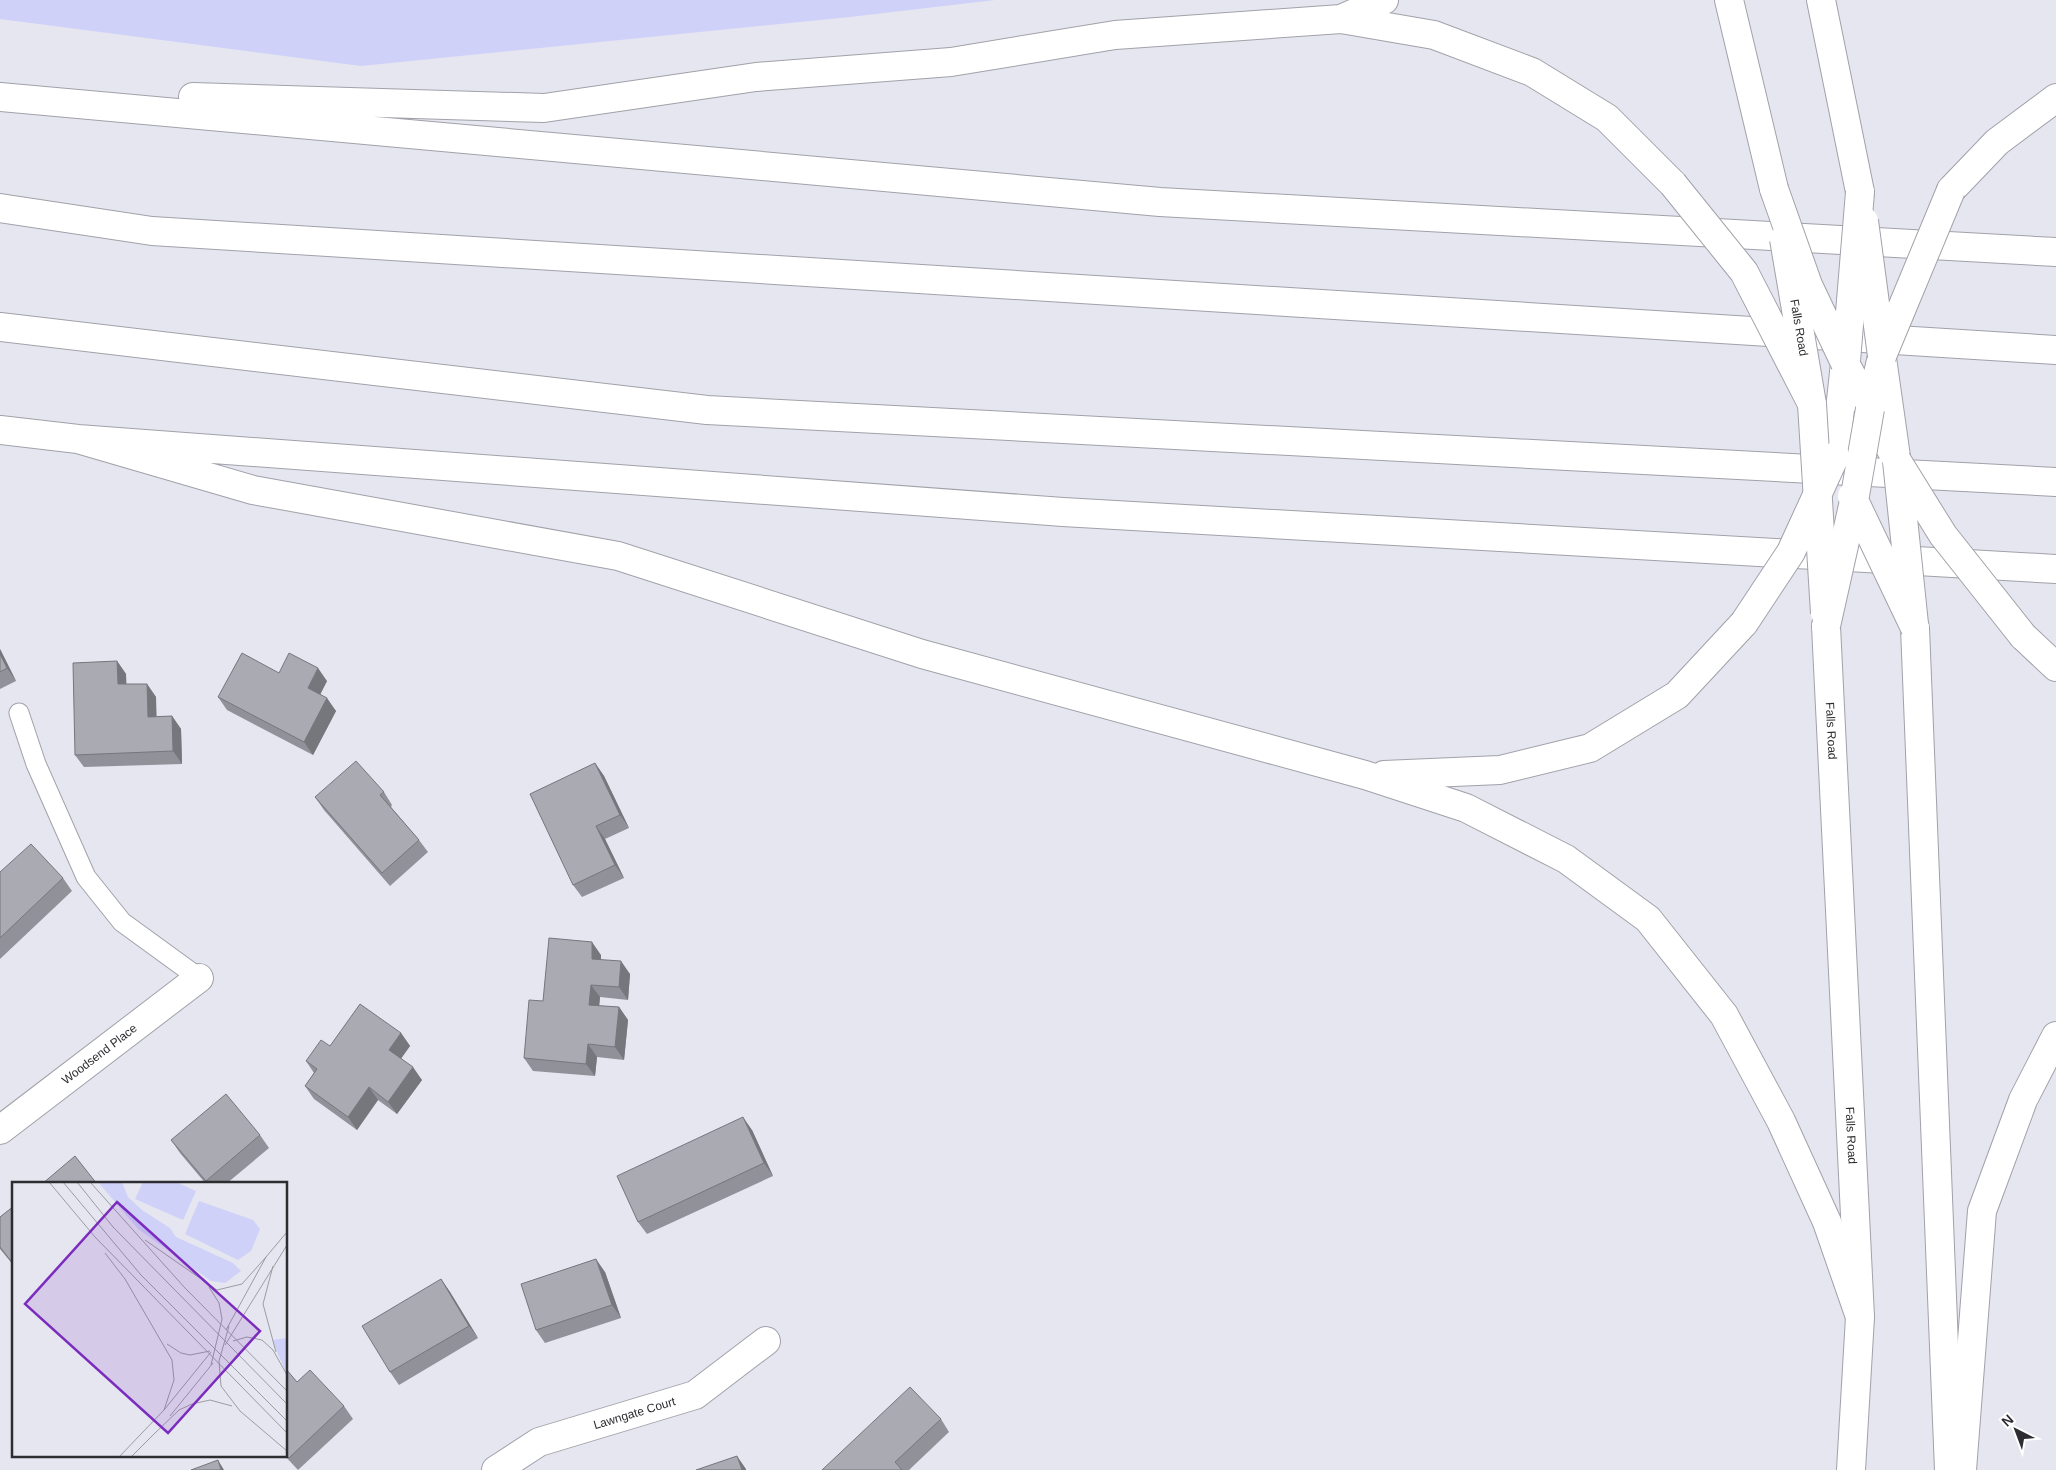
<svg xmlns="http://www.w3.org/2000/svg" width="2056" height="1470" viewBox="0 0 2056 1470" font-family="Arial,sans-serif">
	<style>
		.green { fill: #cfd1f9 }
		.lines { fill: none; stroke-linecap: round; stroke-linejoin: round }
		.service-casing { stroke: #a1a1aa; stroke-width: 21 }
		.minor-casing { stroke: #a1a1aa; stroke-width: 30 }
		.primary-casing { stroke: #a1a1aa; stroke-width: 30 }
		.motorway-casing { stroke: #a1a1aa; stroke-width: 30 }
		.service { stroke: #fff; stroke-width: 19 }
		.minor { stroke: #fff; stroke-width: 28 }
		.primary { stroke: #fff; stroke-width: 28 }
		.motorway { stroke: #fff; stroke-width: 28 }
		.primary-bridge-casing { stroke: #a1a1aa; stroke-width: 30; stroke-linecap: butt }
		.motorway-bridge-casing { stroke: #a1a1aa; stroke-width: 30; stroke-linecap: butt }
		.primary-bridge { stroke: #fff; stroke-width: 28 }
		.motorway-bridge { stroke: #fff; stroke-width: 28 }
		.wall { fill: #919299 }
		.shaded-wall { fill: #76777d }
		.building { fill: #a9aab2; stroke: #76777d }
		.labels { text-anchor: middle; stroke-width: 5; stroke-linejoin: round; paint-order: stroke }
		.street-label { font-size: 12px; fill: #2d2d31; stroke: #fff }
		.inset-road { fill: none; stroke: #9b9ca3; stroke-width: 1 }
		.view { fill: #7b2cbf; fill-opacity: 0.15; stroke: #7b2cbf; stroke-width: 2.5 }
		.inset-edge { fill: none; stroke: #2d2d31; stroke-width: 2.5 }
	</style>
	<rect width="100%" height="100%" fill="#e5e6ef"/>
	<path class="green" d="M 0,0 L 995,0 L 850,17 L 361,66 L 0,19 Z"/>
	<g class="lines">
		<g class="service-casing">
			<path id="service" d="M 19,713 L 36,764 L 86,877 L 122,922 L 199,978"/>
		</g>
		<g class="minor-casing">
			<g id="minor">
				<path id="s1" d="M 0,1130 L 199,978"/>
				<path id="s2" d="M 496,1470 L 539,1442 L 695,1395 L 766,1341"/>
			</g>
		</g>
		<g class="primary-casing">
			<g id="primary">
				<path d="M 1729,0 L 1774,189"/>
				<path d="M 1821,0 L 1860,192"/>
				<path d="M 1882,358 L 1896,457"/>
				<path id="s3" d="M 1826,626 L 1860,1317 L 1851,1470"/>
				<path d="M 1915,628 L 1949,1470"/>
			</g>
		</g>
		<g class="motorway-casing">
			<path id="motorway" d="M 1341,19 L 1434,35 L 1532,72 L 1607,118 L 1673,184
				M 0,97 L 1160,202 L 2056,252
				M 193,97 L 544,108 L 756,77 L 951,62 L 1115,35 L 1341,19 L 1384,0
				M 1951,190 L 1997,142 L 2056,98
				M 0,208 L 152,231 L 2056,350
				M 0,327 L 707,410 L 2056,482
				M 1845,363 L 1897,461
				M 1870,409 L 1882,356
				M 0,430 L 78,439 L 1063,512 L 2056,569
				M 78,439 L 253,490 L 618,556 L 922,654 L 1365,775 L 1466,808 L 1566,859 L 1648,919 L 1724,1015 L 1781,1121 L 1827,1222 L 1860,1317
				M 1835,456 L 1845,363
				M 2023,636 L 2056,667
				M 1384,775 L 1500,770 L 1590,748 L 1677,695 L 1744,623
				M 1962,1470 L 1982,1211 L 2023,1100 L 2056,1036"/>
		</g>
		<use href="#service" class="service"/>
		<use href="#minor" class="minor"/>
		<use href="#primary" class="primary"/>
		<use href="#motorway" class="motorway"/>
		<g class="primary-bridge-casing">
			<g id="primary-bridge">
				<path d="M 1864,221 L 1882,356"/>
				<path id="s4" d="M 1784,239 L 1812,404 L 1825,613"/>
				<path d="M 1897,461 L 1914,624"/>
			</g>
		</g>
		<g class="motorway-bridge-casing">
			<path id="motorway-bridge" d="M 1673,184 L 1744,272 L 1812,404
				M 1774,189 L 1808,285 L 1845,363
				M 1882,356 L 1951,190
				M 1846,361 L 1860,192
				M 1897,461 L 1943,535 L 2023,636
				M 1852,496 L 1915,628
				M 1744,623 L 1791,552 L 1835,456
				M 1826,626 L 1854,501 L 1870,409"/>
		</g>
		<use href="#primary-bridge" class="primary-bridge"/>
		<use href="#motorway-bridge" class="motorway-bridge"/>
	</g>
	<path class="wall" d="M 0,649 L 16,681 L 0,689 Z
		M 117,661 L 126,674 L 126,684 L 147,684 L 156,697 L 156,717 L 172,716 L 181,729 L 182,764 L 84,767 L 75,755 Z
		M 279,673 L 327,681 L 320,694 L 336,711 L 313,755 L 227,710 L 218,697 Z
		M 595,763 L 604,776 L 629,828 L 605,839 L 624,878 L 582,897 L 573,885 Z
		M 384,792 L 392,805 L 391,807 L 419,840 L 428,852 L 390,886 L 324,810 L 315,797 Z
		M 0,872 L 63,878 L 72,891 L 0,959 Z
		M 601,955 L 601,960 L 630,974 L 628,1000 L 600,997 L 599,1006 L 619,1007 L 628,1020 L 624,1060 L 597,1057 L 595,1076 L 533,1071 L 524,1058 L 543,1001 Z
		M 401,1033 L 410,1046 L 401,1058 L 422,1080 L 397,1114 L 378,1100 L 357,1130 L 314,1099 L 305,1086 L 314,1073 L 306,1061 L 330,1046 Z
		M 752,1130 L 773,1176 L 647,1234 L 638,1222 Z
		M 260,1135 L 269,1148 L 226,1184 L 206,1184 L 180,1153 L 171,1140 Z
		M 14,1206 L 14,1266 L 0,1249 L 0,1217 Z
		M 605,1272 L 621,1318 L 545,1343 L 536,1330 Z
		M 441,1279 L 450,1292 L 478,1338 L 399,1385 L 390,1372 Z
		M 286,1369 L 297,1382 L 344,1406 L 353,1419 L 298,1470 L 285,1456 L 286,1456 Z
		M 941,1419 L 949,1432 L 909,1470 L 822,1470 Z"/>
	<path class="shaded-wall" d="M 0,649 L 16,681 L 7,668 L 0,654 Z
		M 117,661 L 126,674 L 127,697 L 118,684 Z
		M 318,668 L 327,681 L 317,701 L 308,688 Z
		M 147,684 L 156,697 L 157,730 L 148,717 Z
		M 327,698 L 336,711 L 313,755 L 304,742 Z
		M 172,716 L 181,729 L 182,764 L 173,751 Z
		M 595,763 L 604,776 L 629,828 L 620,815 Z
		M 596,826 L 605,839 L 624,878 L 615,865 Z
		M 592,942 L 601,955 L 601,971 L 592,959 Z
		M 621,961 L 630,974 L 628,1000 L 619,987 Z
		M 591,985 L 600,997 L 598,1018 L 589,1005 Z
		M 619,1007 L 628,1020 L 624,1060 L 615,1047 Z
		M 401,1033 L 410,1046 L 398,1063 L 389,1050 Z
		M 588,1044 L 597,1057 L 595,1076 L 586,1064 Z
		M 413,1067 L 422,1080 L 397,1114 L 388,1102 Z
		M 369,1087 L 378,1100 L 357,1130 L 348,1117 Z
		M 743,1117 L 752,1130 L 773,1176 L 764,1163 Z
		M 596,1259 L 605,1272 L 621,1318 L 612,1305 Z
		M 441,1279 L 450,1292 L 478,1338 L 469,1326 Z
		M 737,1456 L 746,1469 L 746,1470 L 742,1470 Z
		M 218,1460 L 224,1470 L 221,1470 Z"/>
	<path class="building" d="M 242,653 L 279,673 L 289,653 L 318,668 L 308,688 L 327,698 L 304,742 L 218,697 Z
		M 0,654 L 7,668 L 0,672 Z
		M 117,661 L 118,684 L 147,684 L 148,717 L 172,716 L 173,751 L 75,755 L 73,663 Z
		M 356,761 L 384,792 L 380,795 L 419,840 L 382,873 L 315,797 Z
		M 595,763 L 620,815 L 596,826 L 615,865 L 573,885 L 530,794 Z
		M 31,844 L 63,878 L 0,938 L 0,872 Z
		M 549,938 L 592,942 L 592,959 L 621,961 L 619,987 L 591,985 L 589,1005 L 619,1007 L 615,1047 L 588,1044 L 586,1064 L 524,1058 L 529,1000 L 543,1001 Z
		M 360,1004 L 401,1033 L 389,1050 L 413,1067 L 388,1102 L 369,1087 L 348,1117 L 305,1086 L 317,1069 L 306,1061 L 321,1040 L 330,1046 Z
		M 226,1094 L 260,1135 L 206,1181 L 171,1140 Z
		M 743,1117 L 764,1163 L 638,1222 L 617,1176 Z
		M 75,1156 L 97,1184 L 42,1184 Z
		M 14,1206 L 14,1265 L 0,1247 L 0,1217 Z
		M 596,1259 L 612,1305 L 536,1330 L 521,1284 Z
		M 441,1279 L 469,1326 L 390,1372 L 362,1326 Z
		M 286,1369 L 297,1382 L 310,1370 L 344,1406 L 289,1458 L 286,1455 Z
		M 910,1387 L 941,1419 L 895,1462 L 902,1470 L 822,1470 Z
		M 737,1456 L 742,1470 L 696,1470 Z
		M 218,1460 L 221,1470 L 191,1470 Z"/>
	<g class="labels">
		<g class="street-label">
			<text dy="4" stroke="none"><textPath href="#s4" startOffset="90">Falls Road</textPath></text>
			<text dy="4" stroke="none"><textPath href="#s3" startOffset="105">Falls Road</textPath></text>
			<text dy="4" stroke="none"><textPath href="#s1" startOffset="125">Woodsend Place</textPath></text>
			<text dy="4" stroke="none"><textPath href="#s3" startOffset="510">Falls Road</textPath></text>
			<text dy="4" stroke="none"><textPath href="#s2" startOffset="151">Lawngate Court</textPath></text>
		</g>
	</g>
	<g transform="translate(12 1182)">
		<rect width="275" height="275" fill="#e5e6ef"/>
		<path d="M 86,0 L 110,0 L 116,15 L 130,28 L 158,46 L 164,55 L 221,81 L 229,89 L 213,101 L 199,99 L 126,47 ZM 131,0 L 164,0 L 184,9 L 171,38 L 123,17 ZM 187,19 L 241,38 L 248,47 L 239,69 L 226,78 L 173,52 ZM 275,156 L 275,193 L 260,158 Z" fill="#cfd1f9"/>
		<path class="inset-road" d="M 37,0 L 83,55 L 275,251M 51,0 L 129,93 L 275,239M 65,0 L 101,45 L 275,222M 78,0 L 173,106 L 275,209M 133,58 L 205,108 L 230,102 L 254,75M 93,71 L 113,97 L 160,178 L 162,198 L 152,228M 261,84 L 251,122 L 264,170M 197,105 L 207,121 L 210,137 L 199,183M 217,144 L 207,179 L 209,204 L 228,229 L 275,269M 214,148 L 254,75 L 275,50M 221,159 L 235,155 L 250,158 L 261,168 L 275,193M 155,162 L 169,171 L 178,173 L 198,169M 213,163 L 275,63M 158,234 L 201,181M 142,252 L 167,228 L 180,222 L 198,218 L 220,224M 107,275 L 152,228 L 199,170M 119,275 L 144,250"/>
		<path class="view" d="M 105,20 L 248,149 L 156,251 L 13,122 Z"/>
		<rect width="275" height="275" class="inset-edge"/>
	</g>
	<g transform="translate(2016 1430) rotate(318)" stroke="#ffffff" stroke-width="4" paint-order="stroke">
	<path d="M0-4L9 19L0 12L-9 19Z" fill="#2d2d31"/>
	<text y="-8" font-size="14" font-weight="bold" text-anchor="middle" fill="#2d2d31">N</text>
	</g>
</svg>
